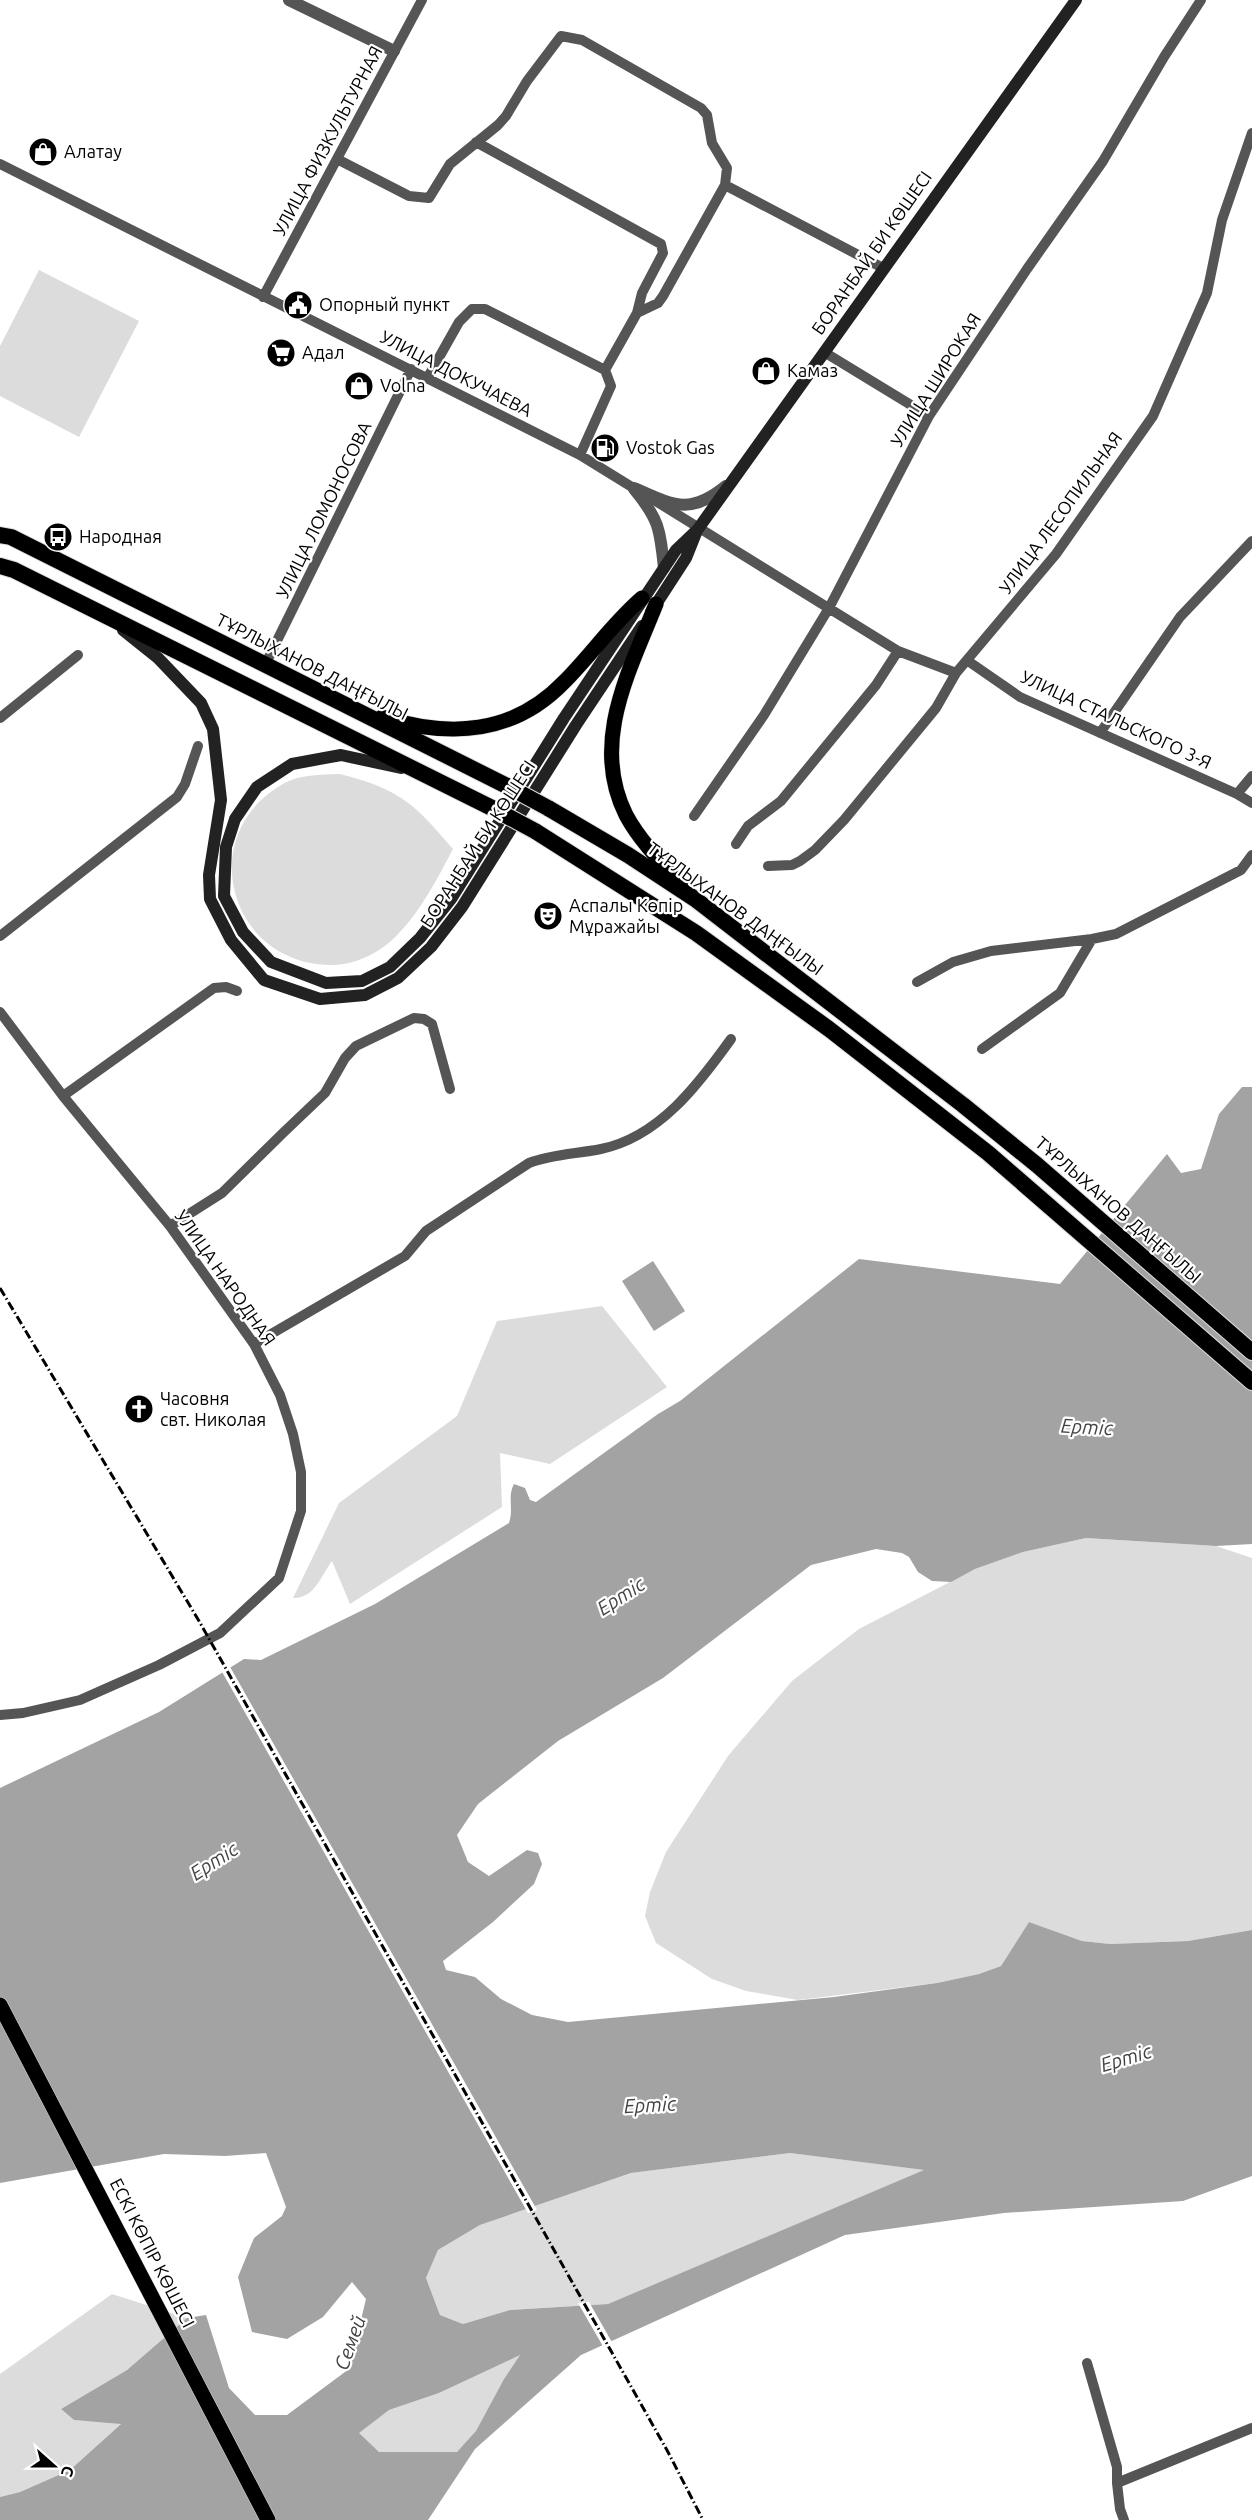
<svg xmlns="http://www.w3.org/2000/svg" width="1252" height="2520" viewBox="0 0 1252 2520" font-family="Ubuntu,sans-serif">
	<style>
		.green { fill: #dcdcdc }
		.water { fill: #a3a3a3; fill-rule: evenodd }
		.pier { fill: #fff }
		.lines { fill: none; stroke-linecap: round; stroke-linejoin: round }
		.primary-casing { stroke: #dbdbdb; stroke-width: 16 }
		.trunk-casing { stroke: #dbdbdb; stroke-width: 18 }
		.minor { stroke: #555; stroke-width: 10 }
		.tertiary { stroke: #555; stroke-width: 12 }
		.secondary { stroke: #222; stroke-width: 12 }
		.primary { stroke: #000; stroke-width: 15 }
		.trunk { stroke: #000; stroke-width: 16 }
		.rail { stroke: #000; stroke-width: 3; stroke-dasharray: 9 3 1.5 3; stroke-linecap: butt }
		.trunk-bridge-casing { stroke: #dbdbdb; stroke-width: 18; stroke-linecap: butt }
		.trunk-bridge { stroke: #000; stroke-width: 16 }
		.labels { text-anchor: middle; stroke-width: 4.5; stroke-linejoin: round; paint-order: stroke }
		.street-label { font-size: 18px; fill: #000; stroke: #fff }
		.poi-label { font-size: 18px; fill: #000; stroke: #fff; text-anchor: start }
		.water-label { font-size: 20px; font-style: italic; fill: #444; stroke: #fff }
	</style>
	<rect width="100%" height="100%" fill="#fff"/>
	<path class="green" d="M 39,270 L 139,321 L 79,437 L 0,396 L 0,346 Z
		M 340,774 C 399,789 414,803 453,849 C 437,879 422,909 399,933 C 382,952 356,965 331,965 C 228,964 194,834 283,784 C 300,774 320,775 340,774 Z
		M 602,1306 L 667,1387 L 550,1464 L 500,1453 L 502,1507 L 350,1604 L 332,1561 C 321,1576 314,1599 293,1598 L 339,1503 L 457,1416 L 497,1321 Z
		M 1086,1538 L 1216,1546 L 1252,1558 L 1252,1930 L 1188,1941 L 1110,1944 L 1082,1941 L 1029,1922 L 1001,1966 L 979,1974 L 937,1983 L 798,2000 L 746,1991 L 712,1979 L 656,1943 L 645,1916 L 650,1892 L 666,1852 L 728,1756 L 792,1681 L 859,1629 L 975,1569 L 1023,1552 Z
		M 790,2153 L 925,2170 L 608,2304 L 510,2310 L 463,2324 L 440,2315 L 426,2278 L 438,2250 L 480,2225 L 631,2173 Z
		M 112,2294 L 187,2318 L 127,2370 L 61,2409 L 74,2420 L 122,2423 L 70,2470 L 20,2492 L 0,2497 L 0,2374 Z
		M 521,2354 L 504,2379 L 476,2432 L 457,2452 L 379,2452 L 358,2433 L 389,2410 L 439,2393 Z"/>
	<path class="water" d="M 1242,1087 L 1252,1087 L 1252,1544 L 1216,1546 L 1086,1538 L 1023,1552 L 975,1569 L 951,1582 L 932,1581 L 918,1572 L 909,1557 L 902,1553 L 876,1549 L 811,1565 L 663,1678 L 558,1741 L 478,1804 L 457,1835 L 468,1862 L 489,1876 L 527,1850 L 538,1853 L 542,1864 L 534,1884 L 493,1922 L 443,1961 L 446,1970 L 475,1977 L 501,1999 L 532,2015 L 568,2022 L 834,1997 L 937,1983 L 979,1974 L 1001,1966 L 1029,1922 L 1082,1941 L 1110,1944 L 1188,1941 L 1252,1930 L 1252,2176 L 1183,2201 L 1004,2213 L 845,2235 L 581,2355 L 475,2449 L 428,2520 L 0,2520 L 0,2497 L 20,2492 L 70,2470 L 121,2424 L 74,2420 L 61,2409 L 127,2370 L 187,2318 L 206,2315 L 229,2388 L 255,2415 L 287,2415 L 349,2369 L 366,2299 L 352,2282 L 323,2317 L 287,2339 L 252,2332 L 238,2277 L 254,2238 L 282,2216 L 286,2207 L 266,2153 L 225,2156 L 164,2154 L 0,2183 L 0,1788 L 159,1712 L 244,1659 L 261,1660 L 375,1604 L 509,1523 C 514,1508 507,1497 514,1484 L 525,1488 L 530,1500 L 536,1502 L 658,1414 L 680,1401 L 859,1259 L 1060,1284 L 1167,1154 L 1181,1173 L 1201,1169 L 1219,1114 ZM 790,2153 L 924,2170 L 608,2304 L 510,2310 L 463,2324 L 440,2315 L 426,2278 L 438,2250 L 480,2225 L 631,2173 ZM 520,2355 L 504,2379 L 476,2431 L 457,2452 L 379,2452 L 359,2433 L 389,2410 L 439,2393 Z
		M 653,1261 L 685,1311 L 654,1331 L 622,1281 Z"/>
	<path class="pier" d="M 229,1665 L 537,2210 L 528,2213 L 221,1670 Z
		M 589,2302 L 613,2344 L 604,2348 L 578,2303 Z"/>
	<g class="lines">
		<g class="primary-casing">
			<path id="primary" d="M 656,604 C 629,672 590,743 626,815 C 641,843 666,867 687,890
				M 382,717 C 449,738 513,735 564,682 C 591,655 613,623 642,598
				M 0,2005 L 268,2520"/>
		</g>
		<g class="trunk-casing">
			<path id="trunk" d="M 0,535 L 11,537 L 507,786
				M 0,566 L 14,570 L 494,809
				M 548,808 L 628,855 L 695,899 L 963,1105 L 1037,1165 L 1252,1352
				M 535,831 L 696,933 L 829,1029 L 988,1153 L 1252,1382"/>
		</g>
		<path class="minor" d="M 476,142 L 661,244 L 663,253 L 642,293 L 637,313 L 605,370
			M 337,159 L 409,196 L 429,198 L 450,164 L 498,125 L 506,116 L 527,81 L 561,36 L 582,40 L 701,108 L 707,115 L 712,143 L 727,168 L 725,185 L 663,296 L 658,303 L 637,313
			M 0,164 L 580,455 L 640,492
			M 725,185 L 883,268
			M 263,297 L 422,0
			M 824,352 L 929,416
			M 428,377 L 459,322 L 472,309 L 485,309 L 605,370 L 611,386 L 580,455
			M 654,500 L 898,651 L 956,673
			M 968,661 L 1020,697 L 1237,794 L 1252,803
			M 265,665 L 411,369
			M 0,718 L 78,655
			M 1100,733 L 1180,617 L 1252,541
			M 1237,794 L 1252,776
			M 694,816 L 764,715 L 829,608 L 929,416 L 1027,269 L 1103,161 L 1164,57 L 1201,0
			M 736,844 L 748,826 L 781,801 L 876,685 L 898,651
			M 768,866 L 792,865 L 800,861 L 815,850 L 844,820 L 936,708 L 956,673 L 1056,554 L 1153,416 L 1207,293 L 1222,220 L 1252,133
			M 0,936 L 177,797 L 185,784 L 198,746
			M 917,982 L 953,962 L 991,951 L 1092,939 L 1116,934 L 1241,870 L 1252,855
			M 0,1012 L 63,1096 L 170,1226 L 254,1344 L 280,1395 L 293,1434 L 301,1472 L 301,1511 L 279,1578 L 220,1633 L 159,1665 L 80,1700 L 23,1713 L 0,1715
			M 982,1049 L 1060,993 L 1092,939
			M 63,1096 L 214,988 L 226,987 L 237,991
			M 170,1226 L 222,1193 L 284,1132 L 325,1093 L 345,1058 L 356,1046 L 414,1018 L 424,1019 L 432,1024 L 450,1089
			M 254,1344 L 405,1256 L 426,1231 L 529,1163 C 552,1154 576,1154 601,1149 C 659,1137 698,1085 731,1039
			M 1087,2363 L 1117,2467 L 1117,2483
			M 1124,2520 L 1120,2509 L 1117,2483 L 1252,2428"/>
		<path class="tertiary" d="M 289,0 L 394,51
			M 634,488 C 673,505 689,516 726,486
			M 634,489 C 659,519 660,529 664,568"/>
		<path class="secondary" d="M 651,612 L 686,558 L 696,533
			M 123,630 L 158,658 L 201,703 L 213,729 L 221,800 L 209,875 L 210,899 L 231,940 L 264,980 L 320,999 L 365,995 L 398,978 L 431,947 L 462,907 L 576,725 L 642,626
			M 401,768 L 341,755 L 292,764 L 257,787 L 235,819 L 226,847 L 224,896 L 243,932 L 271,962 L 326,983 L 362,981 L 390,967 L 420,938 L 451,899 L 564,718 L 676,550 L 698,529 L 1076,0"/>
		<use href="#primary" class="primary"/>
		<use href="#trunk" class="trunk"/>
		<path class="rail" d="M 0,1288 L 199,1621 L 668,2452 L 703,2520"/>
		<g class="trunk-bridge-casing">
			<path id="trunk-bridge" d="M 507,786 L 548,808
				M 494,809 L 535,831"/>
		</g>
		<use href="#trunk-bridge" class="trunk-bridge"/>
	</g>
	<defs>
		<g id="shop-disc" transform="scale(1.5)"><circle r="9.5" fill="#000" stroke="#fff"/><path d="M-5-2.5h2.3a2.7 3.5 0 0 1 5.4 0H5L5.5 6h-11ZM-1.5-2.5h3a1.5 2.3 0 0 0-3 0Z" fill="#fff"/></g>
		<g id="civic-disc" transform="scale(1.5)"><circle r="9.5" fill="#000" stroke="#fff"/><path d="M-.6-6.5H3V-4.5H.6V-3L4-1V1h2V6H-6V1h2V-1L-.6-3ZM-1.2 2.5V6h2.4V2.5Z" fill="#fff"/></g>
		<g id="supermarket-disc" transform="scale(1.5)"><circle r="9.5" fill="#000" stroke="#fff"/><path d="M-6-5.5h2.5l.6 2H6L4.5 2H-2.5L-4.4-4H-6ZM-1.5 3.2a1.3 1.3 0 1 0 .1 0ZM3 3.2a1.3 1.3 0 1 0 .1 0Z" fill="#fff"/></g>
		<g id="fuel-disc" transform="scale(1.5)"><circle r="9.5" fill="#000" stroke="#fff"/><path d="M-5.5-6h7V0h2V4h1.3V-2.5L3-4.5l.8-.8L6-3V5H2.5V1h-1V6h-7ZM-4.2-4.7v3.2H.2V-4.7Z" fill="#fff"/></g>
		<g id="bus-disc" transform="scale(1.5)"><circle r="9.5" fill="#000" stroke="#fff"/><path d="M-5-6H5V4H4V6H2V4H-2V6H-4V4H-5ZM-3.5-4V0h7V-4ZM-3.5 1.2v1.5H-2V1.2ZM2 1.2v1.5H3.5V1.2Z" fill="#fff"/></g>
		<g id="theatre-disc" transform="scale(1.5)"><circle r="9.5" fill="#000" stroke="#fff"/><path d="M-5-5.5Q0-4 5-5.5V0Q5 5 0 6Q-5 5-5 0ZM-3.3-2.5H-1v1.5H-3.3ZM1-2.5H3.3v1.5H1ZM-2.8 1Q0 5.5 2.8 1Z" fill="#fff"/></g>
		<g id="church-disc" transform="scale(1.5)"><circle r="9.5" fill="#000" stroke="#fff"/><path d="M-1.2-6h2.4v3.5h3.3v2.4h-3.3V6h-2.4V-.1h-3.3v-2.4h3.3Z" fill="#fff"/></g>
	</defs>
	<g fill-rule="evenodd">
		<use href="#shop-disc" x="43" y="152"/>
		<use href="#civic-disc" x="298" y="305"/>
		<use href="#supermarket-disc" x="281" y="353"/>
		<use href="#shop-disc" x="766" y="371"/>
		<use href="#shop-disc" x="359" y="386"/>
		<use href="#fuel-disc" x="605" y="448"/>
		<use href="#bus-disc" x="58" y="537"/>
		<use href="#theatre-disc" x="548" y="916"/>
		<use href="#church-disc" x="139" y="1409"/>
	</g>
	<g class="labels">
		<g class="street-label">
			<text transform="translate(328 141) rotate(-62)" y="6">УЛИЦА ФИЗКУЛЬТУРНАЯ</text>
			<text transform="translate(872 253) rotate(-55)" y="6">БОРАНБАЙ БИ КӨШЕСІ</text>
			<text transform="translate(456 374) rotate(27)" y="6">УЛИЦА ДОКУЧАЕВА</text>
			<text transform="translate(936 380) rotate(-58)" y="6">УЛИЦА ШИРОКАЯ</text>
			<text transform="translate(324 510) rotate(-64)" y="6">УЛИЦА ЛОМОНОСОВА</text>
			<text transform="translate(1061 513) rotate(-54)" y="6">УЛИЦА ЛЕСОПИЛЬНАЯ</text>
			<text transform="translate(312 667) rotate(27)" y="6">ТҰРЛЫХАНОВ ДАҢҒЫЛЫ</text>
			<text transform="translate(1116 720) rotate(25)" y="6">УЛИЦА СТАЛЬСКОГО 3-Я</text>
			<text transform="translate(478 844) rotate(-57)" y="6">БОРАНБАЙ БИ КӨШЕСІ</text>
			<text transform="translate(735 909) rotate(36)" y="6">ТҰРЛЫХАНОВ ДАҢҒЫЛЫ</text>
			<text transform="translate(1118 1210) rotate(41)" y="6">ТҰРЛЫХАНОВ ДАҢҒЫЛЫ</text>
			<text transform="translate(225 1278) rotate(55)" y="6">УЛИЦА НАРОДНАЯ</text>
			<text transform="translate(152 2253) rotate(63)" y="6">ЕСКІ КӨПІР КӨШЕСІ</text>
		</g>
		<g class="poi-label">
			<text x="64" y="158">Алатау</text>
			<text x="319" y="311">Опорный пункт</text>
			<text x="302" y="359">Адал</text>
			<text x="787" y="377">Камаз</text>
			<text x="380" y="392">Volna</text>
			<text x="626" y="454">Vostok Gas</text>
			<text x="79" y="543">Народная</text>
			<text x="569" y="912">Аспалы Көпір<tspan x="569" dy="21">Мұражайы</tspan></text>
			<text x="160" y="1405">Часовня<tspan x="160" dy="21">свт. Николая</tspan></text>
		</g>
		<g class="water-label">
			<text transform="translate(1087 1427) rotate(3)" y="7">Ертіс</text>
			<text transform="translate(621 1596) rotate(-33)" y="7">Ертіс</text>
			<text transform="translate(214 1861) rotate(-33)" y="7">Ертіс</text>
			<text transform="translate(1126 2058) rotate(-17)" y="7">Ертіс</text>
			<text transform="translate(650 2105) rotate(-3)" y="7">Ертіс</text>
			<text transform="translate(350 2343) rotate(-70)" y="7">Семей</text>
		</g>
	</g>
	<g transform="translate(54 2466) rotate(111)" stroke="#ffffff" stroke-width="4.5" paint-order="stroke">
	<path d="M0-4.5L10 22L0 15L-10 22Z" fill="#000000"/>
	<text y="-9" font-size="16" font-weight="bold" text-anchor="middle" fill="#000000">С</text>
	</g>
</svg>
